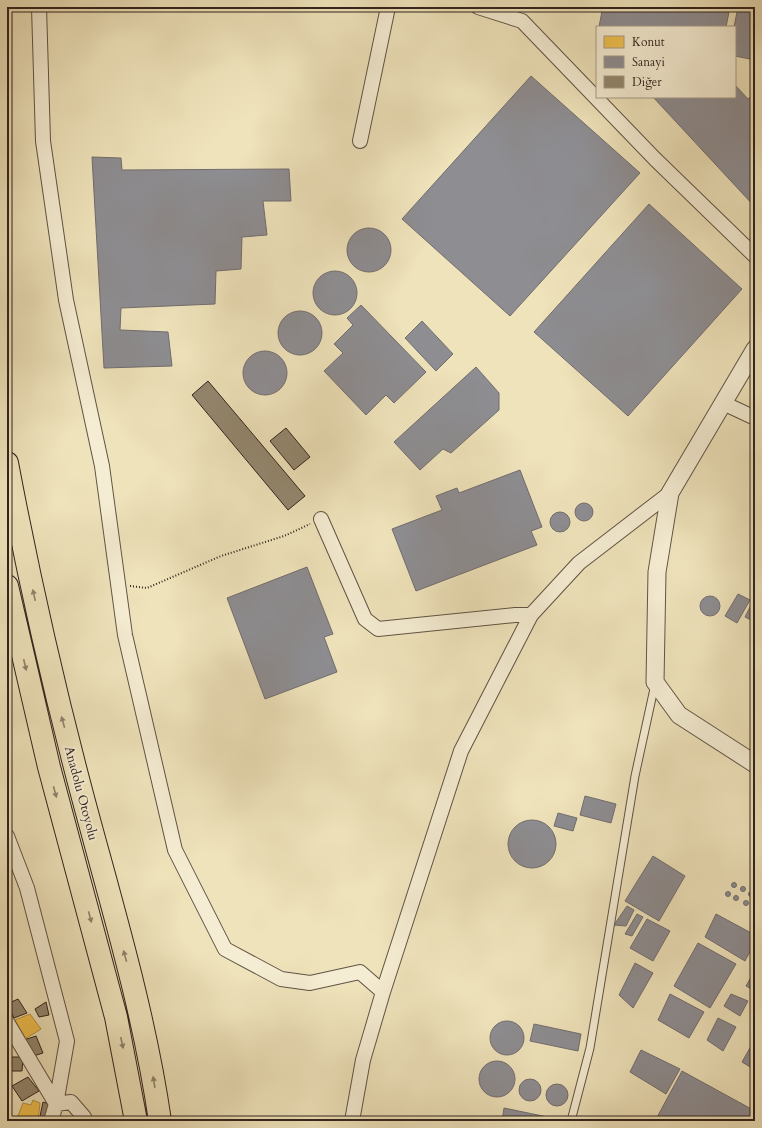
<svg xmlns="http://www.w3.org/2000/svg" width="762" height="1128" viewBox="0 0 762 1128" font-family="Cardo,serif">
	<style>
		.homes { fill: #f2c14e; stroke: #b8923f }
		.industry { fill: #8d8d92; stroke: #716d6f }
		.building { fill: #93876f; stroke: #30231c }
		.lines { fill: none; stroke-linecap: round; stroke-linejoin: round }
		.service-casing { stroke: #605344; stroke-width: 9 }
		.minor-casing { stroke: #605344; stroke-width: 16 }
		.tertiary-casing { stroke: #605344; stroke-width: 19 }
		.motorway-casing { stroke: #30231c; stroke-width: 24 }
		.path { stroke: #30231c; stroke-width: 2; stroke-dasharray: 1 2; stroke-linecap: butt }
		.service { stroke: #f5edd3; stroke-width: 7 }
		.minor { stroke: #f5edd3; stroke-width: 14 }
		.tertiary { stroke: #f5edd3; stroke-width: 17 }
		.motorway { stroke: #efe3bb; stroke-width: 22 }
		.oneway { fill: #90836c }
		.labels { text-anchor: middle; stroke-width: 4; stroke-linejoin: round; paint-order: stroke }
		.street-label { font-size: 13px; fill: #30231c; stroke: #f5edd3 }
	</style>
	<rect width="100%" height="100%" fill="#efe3bb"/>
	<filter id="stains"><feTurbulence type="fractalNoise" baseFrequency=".005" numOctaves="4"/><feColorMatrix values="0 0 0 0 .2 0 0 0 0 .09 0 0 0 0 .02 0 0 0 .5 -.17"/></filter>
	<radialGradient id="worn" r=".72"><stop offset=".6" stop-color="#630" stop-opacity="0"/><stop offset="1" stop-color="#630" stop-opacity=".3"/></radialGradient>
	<path class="homes" d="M 30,1014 L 41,1029 L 25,1039 L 15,1020 Z
		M 33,1100 L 40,1103 L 38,1121 L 16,1121 L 23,1103 L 31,1105 Z"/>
	<path class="industry" d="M 600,7 L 730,7 L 726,27 L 599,27 L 602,11 Z
		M 738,7 L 755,7 L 755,60 L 735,56 L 734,27 Z
		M 531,76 L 640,173 L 510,316 L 402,219 Z
		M 735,85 L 748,99 L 755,93 L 755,207 L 653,97 L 735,97 Z
		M 92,157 L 121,158 L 122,170 L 289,169 L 291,201 L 263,201 L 267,235 L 242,237 L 241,269 L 216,271 L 215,304 L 121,308 L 120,330 L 168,332 L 172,366 L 104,368 Z
		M 649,204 L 742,289 L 628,416 L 534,332 Z
		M347 250a22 22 0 1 1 44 0a22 22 0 1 1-44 0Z
		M313 293a22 22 0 1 1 44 0a22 22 0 1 1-44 0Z
		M 361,305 L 426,372 L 394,403 L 386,395 L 366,415 L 324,371 L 343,353 L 334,344 L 353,325 L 347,318 Z
		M278 333a22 22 0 1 1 44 0a22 22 0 1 1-44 0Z
		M 422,321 L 453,354 L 436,371 L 405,338 Z
		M243 373a22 22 0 1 1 44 0a22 22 0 1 1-44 0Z
		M 476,367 L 499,393 L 499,410 L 451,453 L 443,449 L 420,470 L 394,442 Z
		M 520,470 L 542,527 L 531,531 L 537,545 L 416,591 L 392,529 L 442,510 L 436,496 L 457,488 L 459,493 Z
		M575 512a9 9 0 1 1 18 0a9 9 0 1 1-18 0Z
		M550 522a10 10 0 1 1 20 0a10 10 0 1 1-20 0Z
		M 307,567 L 333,634 L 324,637 L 337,672 L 265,699 L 227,598 Z
		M 738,594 L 750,600 L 737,623 L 725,616 Z
		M700 606a10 10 0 1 1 20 0a10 10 0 1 1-20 0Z
		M 753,601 L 755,602 L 755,622 L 745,617 Z
		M 585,796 L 616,804 L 611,823 L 580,815 Z
		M 558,813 L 577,818 L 573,831 L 554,826 Z
		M508 844a24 24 0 1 1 48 0a24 24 0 1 1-48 0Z
		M 653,856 L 685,876 L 659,921 L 625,901 Z
		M731.5 885a2.5 2.5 0 1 1 5 0a2.5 2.5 0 1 1-5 0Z
		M740.5 889a2.5 2.5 0 1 1 5 0a2.5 2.5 0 1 1-5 0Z
		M725.5 894a2.5 2.5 0 1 1 5 0a2.5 2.5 0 1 1-5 0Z
		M748.5 894a2.5 2.5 0 1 1 5 0a2.5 2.5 0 1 1-5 0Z
		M733.5 898a2.5 2.5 0 1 1 5 0a2.5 2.5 0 1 1-5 0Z
		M743.5 903a2.5 2.5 0 1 1 5 0a2.5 2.5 0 1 1-5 0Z
		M 627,906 L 634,910 L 626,926 L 614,925 Z
		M 637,914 L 643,917 L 632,936 L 625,934 Z
		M 716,914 L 755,935 L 755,942 L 745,961 L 705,937 Z
		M 647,919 L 670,931 L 653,961 L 630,948 Z
		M 698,943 L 736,964 L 710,1008 L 674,986 Z
		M 635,963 L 653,973 L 633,1008 L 619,995 Z
		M 755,970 L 755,991 L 746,986 Z
		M 670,994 L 704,1012 L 689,1038 L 658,1020 Z
		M 731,994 L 748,1001 L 740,1016 L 724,1006 Z
		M 718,1018 L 736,1027 L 723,1051 L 707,1040 Z
		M490 1038a17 17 0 1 1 34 0a17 17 0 1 1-34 0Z
		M 534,1024 L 581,1034 L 578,1051 L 530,1041 Z
		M 755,1039 L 755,1070 L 742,1062 Z
		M 641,1050 L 680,1069 L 666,1094 L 630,1072 Z
		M479 1079a18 18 0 1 1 36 0a18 18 0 1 1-36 0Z
		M 682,1071 L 755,1111 L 755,1121 L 655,1121 Z
		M519 1090a11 11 0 1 1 22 0a11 11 0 1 1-22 0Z
		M546 1095a11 11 0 1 1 22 0a11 11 0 1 1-22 0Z
		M 504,1108 L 557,1119 L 556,1121 L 502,1121 Z"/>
	<path class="building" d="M 208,381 L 305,496 L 288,510 L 192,395 Z
		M 286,428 L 310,457 L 294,470 L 270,441 Z
		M 18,999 L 27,1013 L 14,1018 L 7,1004 Z
		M 46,1002 L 49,1015 L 39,1017 L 35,1009 Z
		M 36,1036 L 43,1053 L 30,1057 L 24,1040 Z
		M 7,1057 L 23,1057 L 22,1071 L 7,1071 Z
		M 28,1077 L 39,1091 L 22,1101 L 12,1086 Z
		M 43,1102 L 49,1104 L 46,1121 L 39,1121 Z"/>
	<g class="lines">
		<g class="service-casing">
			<path id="service" d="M 571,1121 L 590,1048 L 635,776 L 655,684"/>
		</g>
		<g class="minor-casing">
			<path id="minor" d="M 39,7 L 43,141 L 66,300 L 102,466 L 125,635 L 175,850 L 225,949 L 281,979 L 310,983 L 360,972 L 383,992 L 363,1060 L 352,1121
				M 478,7 L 522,21 L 655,159 L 755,256
				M 360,141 L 388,7
				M 723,403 L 755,418
				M 321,519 L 365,619 L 378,629 L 515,615 L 531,615 L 579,563 L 670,493
				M 7,836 L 27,888 L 67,1041 L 56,1104 L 51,1121
				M 383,992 L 461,751 L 531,615
				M 7,1022 L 56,1104 L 71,1102 L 84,1117 L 83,1121"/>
		</g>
		<g class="tertiary-casing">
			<path id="tertiary" d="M 755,349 L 670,493 L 657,572 L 655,682 L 679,715 L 755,764"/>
		</g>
		<g class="motorway-casing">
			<path id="motorway" d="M 7,463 C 28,574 53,685 82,794 C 111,903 144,1010 160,1121
				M 7,586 L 49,767 L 116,1017 L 136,1121"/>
		</g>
		<path class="path" d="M 130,586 L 147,588 L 221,556 L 284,536 L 310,524"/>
		<use href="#service" class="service"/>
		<use href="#minor" class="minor"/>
		<use href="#tertiary" class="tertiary"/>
		<use href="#motorway" class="motorway"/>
	</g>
	<defs><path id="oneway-solid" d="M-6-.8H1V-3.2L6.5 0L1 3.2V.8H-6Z"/></defs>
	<g class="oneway">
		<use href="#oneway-solid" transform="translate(34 595) rotate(-102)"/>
		<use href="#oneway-solid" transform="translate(25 665) rotate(77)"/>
		<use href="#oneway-solid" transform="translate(63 722) rotate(-105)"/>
		<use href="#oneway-solid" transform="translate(55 792) rotate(75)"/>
		<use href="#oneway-solid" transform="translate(90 917) rotate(75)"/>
		<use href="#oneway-solid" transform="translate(125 956) rotate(-105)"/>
		<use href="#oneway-solid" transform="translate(122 1043) rotate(78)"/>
		<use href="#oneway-solid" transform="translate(154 1082) rotate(-99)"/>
	</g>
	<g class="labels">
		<g class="street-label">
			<text transform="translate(82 793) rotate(75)" y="5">Anadolu Otoyolu</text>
		</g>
	</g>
	<rect width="762" height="1128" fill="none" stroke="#efe3bb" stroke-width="24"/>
	<rect x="8" y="8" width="746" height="1112" fill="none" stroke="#30231c" stroke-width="2"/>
	<rect x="12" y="12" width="738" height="1104" fill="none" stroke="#30231c"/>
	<rect x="596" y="26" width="140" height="72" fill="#f5edd3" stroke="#a69c8a"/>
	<rect x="604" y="36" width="20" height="12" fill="#f2c14e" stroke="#a69c8a"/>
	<text x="632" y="46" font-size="12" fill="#30231c">Konut</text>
	<rect x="604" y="56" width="20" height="12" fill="#8d8d92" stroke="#a69c8a"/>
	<text x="632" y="66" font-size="12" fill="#30231c">Sanayi</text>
	<rect x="604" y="76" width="20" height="12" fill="#93876f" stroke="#a69c8a"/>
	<text x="632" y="86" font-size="12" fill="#30231c">Diğer</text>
	<rect width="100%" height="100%" filter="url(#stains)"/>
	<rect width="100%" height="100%" fill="url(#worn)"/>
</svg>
